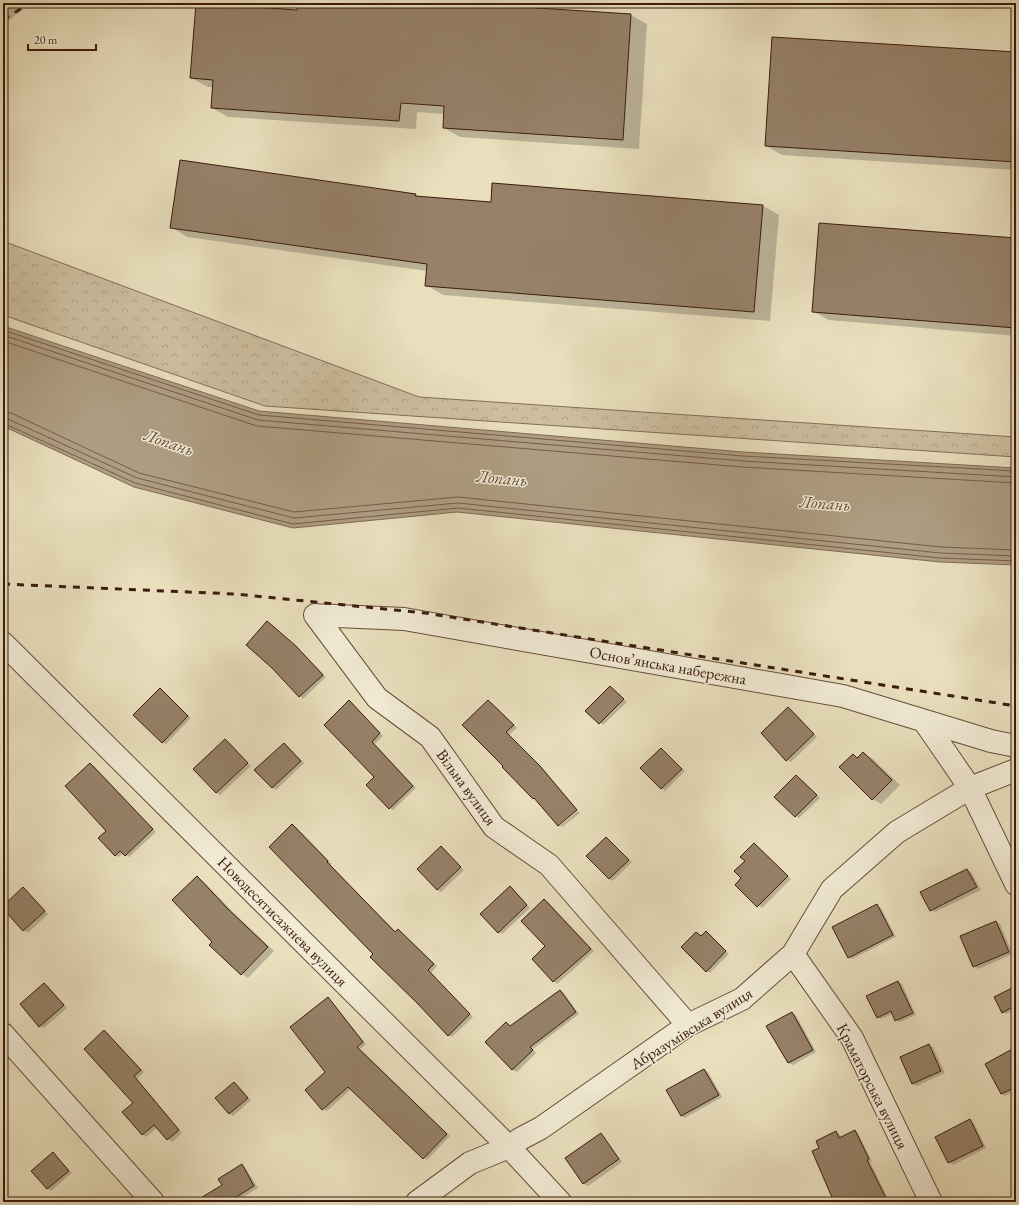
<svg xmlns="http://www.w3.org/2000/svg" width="1019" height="1205" viewBox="0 0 1019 1205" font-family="'EB Garamond',serif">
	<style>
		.forest { fill: url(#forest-crowns); stroke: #846d57 }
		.water { fill: #ae9d82; stroke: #806954 }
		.shadow { fill: #0003 }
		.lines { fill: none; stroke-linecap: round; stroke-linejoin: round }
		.shore { stroke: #755c48; stroke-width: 1 }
		.building { fill: #968169; stroke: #3c1c0f }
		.minor-casing { stroke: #674d3a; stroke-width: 24 }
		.minor { stroke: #f1ead4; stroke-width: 22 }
		.rail { stroke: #3c1c0f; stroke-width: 3; stroke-dasharray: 7 7; stroke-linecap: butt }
		.labels { text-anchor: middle; stroke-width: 3; stroke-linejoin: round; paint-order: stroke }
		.street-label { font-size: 16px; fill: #3c1c0f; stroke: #f1ead4 }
		.water-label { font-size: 17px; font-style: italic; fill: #644937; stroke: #f1ead4 }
	</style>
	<defs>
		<pattern id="forest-crowns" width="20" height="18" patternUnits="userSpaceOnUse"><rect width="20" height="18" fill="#ccbe9f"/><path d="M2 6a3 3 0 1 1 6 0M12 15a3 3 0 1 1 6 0" fill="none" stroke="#b0a388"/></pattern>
	</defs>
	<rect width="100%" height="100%" fill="#e9dfbd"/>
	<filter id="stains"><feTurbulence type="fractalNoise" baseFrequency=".005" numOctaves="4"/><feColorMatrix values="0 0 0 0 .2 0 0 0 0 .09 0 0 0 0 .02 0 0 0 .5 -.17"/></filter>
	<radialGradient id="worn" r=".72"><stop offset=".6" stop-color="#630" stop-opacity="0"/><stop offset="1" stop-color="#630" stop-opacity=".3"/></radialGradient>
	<path class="forest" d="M 3,241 L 419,397 L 1016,437 L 1016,457 L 265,406 L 3,315 Z"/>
	<path class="water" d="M 3,326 L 259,411 L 743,452 L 1016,468 L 1016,565 L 940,562 L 457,512 L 293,528 L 134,487 L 3,426 Z"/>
	<path class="shadow" d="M 3,3 L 31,3 L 3,25 Z
		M 298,3 L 446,3 L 631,15 L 647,24 L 639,149 L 460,137 L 444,128 L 445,114 L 417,112 L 416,129 L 228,117 L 212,108 L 213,87 L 208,87 L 191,78 L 298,11 Z
		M 1016,53 L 1016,170 L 782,155 L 766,146 Z
		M 416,195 L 421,198 L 491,203 L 763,206 L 779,215 L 770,321 L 443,295 L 426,285 L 427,271 L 187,237 L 171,227 Z
		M 1016,239 L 1016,336 L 829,320 L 813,311 Z
		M 271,625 L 299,649 L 326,677 L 303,699 L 300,696 Z
		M 610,687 L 627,702 L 603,725 L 587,711 Z
		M 160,689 L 191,718 L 166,744 L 162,742 Z
		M 488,701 L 492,703 L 517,728 L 509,735 L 543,769 L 577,809 L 558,824 L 537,800 L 534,798 Z
		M 352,704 L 383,736 L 375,744 L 416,788 L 393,810 L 390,808 L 375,777 Z
		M 788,708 L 792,710 L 817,737 L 791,762 L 787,760 Z
		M 225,740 L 229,742 L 251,766 L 220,795 L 217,793 L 194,769 Z
		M 284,744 L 287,746 L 304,763 L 276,790 L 272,787 Z
		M 661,749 L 685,771 L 665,791 L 641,768 Z
		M 863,753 L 872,758 L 900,785 L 881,804 L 873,799 L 853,755 L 858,758 Z
		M 90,764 L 94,766 L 156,832 L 129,857 L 123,853 L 119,857 L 115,855 L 107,831 Z
		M 797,776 L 820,798 L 799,818 L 796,816 Z
		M 578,811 L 580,813 L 562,827 L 560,826 Z
		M 293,825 L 296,827 L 332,864 L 330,865 L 396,932 L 398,930 L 402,933 L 437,966 L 431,973 L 473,1017 L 452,1037 L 448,1035 L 374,954 Z
		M 607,838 L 632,862 L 613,881 L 609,879 Z
		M 754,844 L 791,879 L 762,908 L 736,885 L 743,878 L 746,861 Z
		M 442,848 L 445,850 L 464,870 L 441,892 L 437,890 Z
		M 967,870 L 971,872 L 981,890 L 935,912 L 931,910 Z
		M 197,878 L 203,881 L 235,914 L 274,951 L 248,978 L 242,974 L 210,945 L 213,942 Z
		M 510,888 L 514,890 L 530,908 L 502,934 L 498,932 Z
		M 23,889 L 27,891 L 48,914 L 28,933 L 24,930 L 3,908 Z
		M 544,900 L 548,902 L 594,951 L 557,984 L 554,981 L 533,959 L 547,946 Z
		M 877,905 L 881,908 L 896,937 L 852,959 L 849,957 Z
		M 996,922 L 1000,924 L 1013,954 L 978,969 L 974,966 Z
		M 706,932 L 729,954 L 710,973 L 707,971 L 696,933 L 701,936 Z
		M 898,982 L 902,984 L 916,1015 L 900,1022 L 896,1020 L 893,1014 L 881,1019 L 878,1017 Z
		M 44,984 L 48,986 L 67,1008 L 44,1028 L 40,1026 Z
		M 1016,987 L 1016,1019 L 1012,1011 L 1006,1014 L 1003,1012 Z
		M 560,991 L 564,993 L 579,1014 L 533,1049 L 536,1053 L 517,1072 L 513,1070 L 487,1042 L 506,1023 L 511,1027 Z
		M 328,999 L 331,1001 L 366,1044 L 360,1049 L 450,1136 L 427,1160 L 351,1089 L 327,1111 L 323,1109 L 327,1072 Z
		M 792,1013 L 796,1015 L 816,1052 L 793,1065 L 789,1063 L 767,1026 Z
		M 104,1032 L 108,1034 L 144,1072 L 137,1079 L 182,1133 L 172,1142 L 168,1139 L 157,1128 L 146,1137 L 142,1134 L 135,1103 Z
		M 929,1045 L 933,1047 L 945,1073 L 917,1086 L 913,1084 L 901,1057 Z
		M 1016,1048 L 1016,1090 L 1005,1096 L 1002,1094 L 986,1064 Z
		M 704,1070 L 708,1072 L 722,1097 L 685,1118 L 681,1116 Z
		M 234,1083 L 237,1085 L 251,1100 L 233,1116 L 230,1113 L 216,1098 Z
		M 970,1120 L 974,1123 L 986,1148 L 953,1165 L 949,1162 Z
		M 855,1131 L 858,1133 L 872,1161 L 870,1162 L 890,1202 L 837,1202 L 820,1149 L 836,1132 L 840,1134 L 841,1138 Z
		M 601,1135 L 604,1137 L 622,1162 L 588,1186 L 584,1184 L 566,1159 Z
		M 53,1154 L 56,1156 L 72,1173 L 51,1191 L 48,1189 L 32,1172 Z
		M 242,1165 L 245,1167 L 258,1188 L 235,1202 L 201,1202 L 223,1185 Z
		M 506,1197 L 509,1200 L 512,1202 L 501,1202 Z
		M 649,1197 L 653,1199 L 656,1202 L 645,1202 Z"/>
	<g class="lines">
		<path class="shore" d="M 3,330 L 259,415 L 743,456 L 1016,471
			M 3,335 L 258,420 L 743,461 L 1016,477
			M 3,341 L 257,426 L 742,467 L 1016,483
			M 3,412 L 11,413 L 139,473 L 294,512 L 458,497 L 941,547 L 1016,550
			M 3,418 L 8,419 L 137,478 L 294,518 L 458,503 L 940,553 L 1016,556
			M 3,423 L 135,483 L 293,524 L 458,508 L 940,558 L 1016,561"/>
	</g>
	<path class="building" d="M 196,3 L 297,10 L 297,3 L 461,3 L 631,14 L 623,140 L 443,128 L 444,106 L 401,103 L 399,121 L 211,108 L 213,80 L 190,78 Z
		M 772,37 L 1016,52 L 1016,162 L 765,146 Z
		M 180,160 L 416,194 L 415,196 L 491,202 L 492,183 L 763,205 L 754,312 L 425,286 L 427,264 L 170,228 Z
		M 819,223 L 1016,238 L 1016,328 L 812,312 Z
		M 267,621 L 296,646 L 323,675 L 299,697 L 272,668 L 246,645 Z
		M 610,686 L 624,699 L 599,724 L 585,711 Z
		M 160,688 L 188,716 L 162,743 L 133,715 Z
		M 349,700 L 380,733 L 372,742 L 413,786 L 389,809 L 366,785 L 374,777 L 324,725 Z
		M 488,700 L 514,725 L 506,732 L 540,766 L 577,810 L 558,826 L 534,798 L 533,799 L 502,767 L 503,766 L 462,725 Z
		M 788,707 L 814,734 L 786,761 L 761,733 Z
		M 225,739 L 248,763 L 216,793 L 193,769 Z
		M 284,743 L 301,761 L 272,788 L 254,770 Z
		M 661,748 L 682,769 L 661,789 L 640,768 Z
		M 863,752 L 892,780 L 872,800 L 839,767 L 853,754 L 857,758 Z
		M 90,763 L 153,829 L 125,856 L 120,851 L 115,856 L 98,838 L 106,831 L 65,786 Z
		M 796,775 L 817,795 L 795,817 L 774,797 Z
		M 292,824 L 328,861 L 327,862 L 395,932 L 398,929 L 434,964 L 428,970 L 470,1014 L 448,1036 L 417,1003 L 370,957 L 373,954 L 269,847 Z
		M 606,837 L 629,860 L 609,879 L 586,856 Z
		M 754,843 L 788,876 L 757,907 L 735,885 L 741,878 L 734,871 L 745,861 L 740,857 Z
		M 441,846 L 461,867 L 437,890 L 417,869 Z
		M 967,869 L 977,887 L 930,911 L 920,892 Z
		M 197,876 L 228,909 L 268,947 L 241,975 L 209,945 L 212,942 L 172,900 Z
		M 510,886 L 527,905 L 498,933 L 480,914 Z
		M 23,887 L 45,911 L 23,931 L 3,909 L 3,906 Z
		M 544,899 L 591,949 L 553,982 L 532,959 L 545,946 L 521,921 Z
		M 877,904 L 893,935 L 848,958 L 832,927 Z
		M 996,921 L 1009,952 L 973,967 L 960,936 Z
		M 706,931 L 726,951 L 706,972 L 681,947 L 696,932 L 701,936 Z
		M 898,981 L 913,1013 L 895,1021 L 891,1011 L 877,1018 L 866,996 Z
		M 44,983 L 64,1005 L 39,1027 L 20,1004 Z
		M 1016,986 L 1016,1005 L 1002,1013 L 994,997 Z
		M 560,990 L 576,1012 L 530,1047 L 533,1050 L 512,1070 L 485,1042 L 506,1022 L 510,1026 Z
		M 328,997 L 363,1042 L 357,1047 L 447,1134 L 423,1159 L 348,1087 L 322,1110 L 305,1090 L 325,1072 L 290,1027 Z
		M 792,1012 L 813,1050 L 788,1063 L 766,1026 Z
		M 104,1030 L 141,1070 L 134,1076 L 179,1130 L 167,1140 L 154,1125 L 142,1135 L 122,1112 L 133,1103 L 84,1049 Z
		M 929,1044 L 941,1071 L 912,1084 L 900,1057 Z
		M 1016,1047 L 1016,1087 L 1001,1094 L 985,1064 Z
		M 704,1069 L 719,1095 L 681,1116 L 666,1090 Z
		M 234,1082 L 248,1098 L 229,1114 L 215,1098 Z
		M 970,1119 L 983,1146 L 948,1163 L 935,1137 Z
		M 855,1130 L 869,1159 L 867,1160 L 888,1202 L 834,1202 L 812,1151 L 819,1148 L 816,1141 L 836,1131 L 839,1138 Z
		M 601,1133 L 619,1159 L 583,1184 L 565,1158 Z
		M 53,1152 L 69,1171 L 47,1189 L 31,1171 Z
		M 242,1164 L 254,1186 L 228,1202 L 194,1202 L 222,1185 L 218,1179 Z"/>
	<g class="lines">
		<g class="minor-casing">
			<path id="minor" d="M 315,615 L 404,619 L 843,696 L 991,741 L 1016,746
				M 315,615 L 377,698 L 430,737 L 494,827 L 549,865 L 688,1025
				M 3,643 L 509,1147 L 560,1202
				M 924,721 L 970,788 L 1016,884
				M 793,954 L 852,1038 L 931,1202
				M 3,1034 L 153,1202
				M 417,1202 L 470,1163 L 509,1147 L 520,1139 L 541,1128 L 688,1025 L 742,999 L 793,954 L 832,889 L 897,832 L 970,788 L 1016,770"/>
		</g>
		<use href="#minor" class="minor"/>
		<path class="rail" d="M 3,20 L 30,3
			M 3,584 L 235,594 L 425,613 L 1016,706"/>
	</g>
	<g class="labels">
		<g class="street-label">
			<text transform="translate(668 665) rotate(10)" y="6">Основ’янська набережна</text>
			<text transform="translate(467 787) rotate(54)" y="6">Вільна вулиця</text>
			<text transform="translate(283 921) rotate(45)" y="6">Новодесятисажнева вулиця</text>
			<text transform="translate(691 1028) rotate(-32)" y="6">Абразумівська вулиця</text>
			<text transform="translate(873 1086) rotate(63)" y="6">Краматорська вулиця</text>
		</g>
		<g class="water-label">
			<text transform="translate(169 442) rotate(19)" y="6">Лопань</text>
			<text transform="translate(502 478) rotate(5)" y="6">Лопань</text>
			<text transform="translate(825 503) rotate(4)" y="6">Лопань</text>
		</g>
	</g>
	<rect width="1019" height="1205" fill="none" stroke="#e9dfbd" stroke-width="16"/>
	<rect x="4" y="4" width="1011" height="1197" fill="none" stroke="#3c1c0f" stroke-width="2"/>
	<rect x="8" y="8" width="1003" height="1189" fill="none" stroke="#3c1c0f"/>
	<path d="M28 44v6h68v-6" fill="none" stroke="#3c1c0f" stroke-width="2"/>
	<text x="34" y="44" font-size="12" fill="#3c1c0f" stroke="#f1ead4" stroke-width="3" paint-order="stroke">20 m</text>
	<rect width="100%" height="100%" filter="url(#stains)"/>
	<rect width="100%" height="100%" fill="url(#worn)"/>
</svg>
